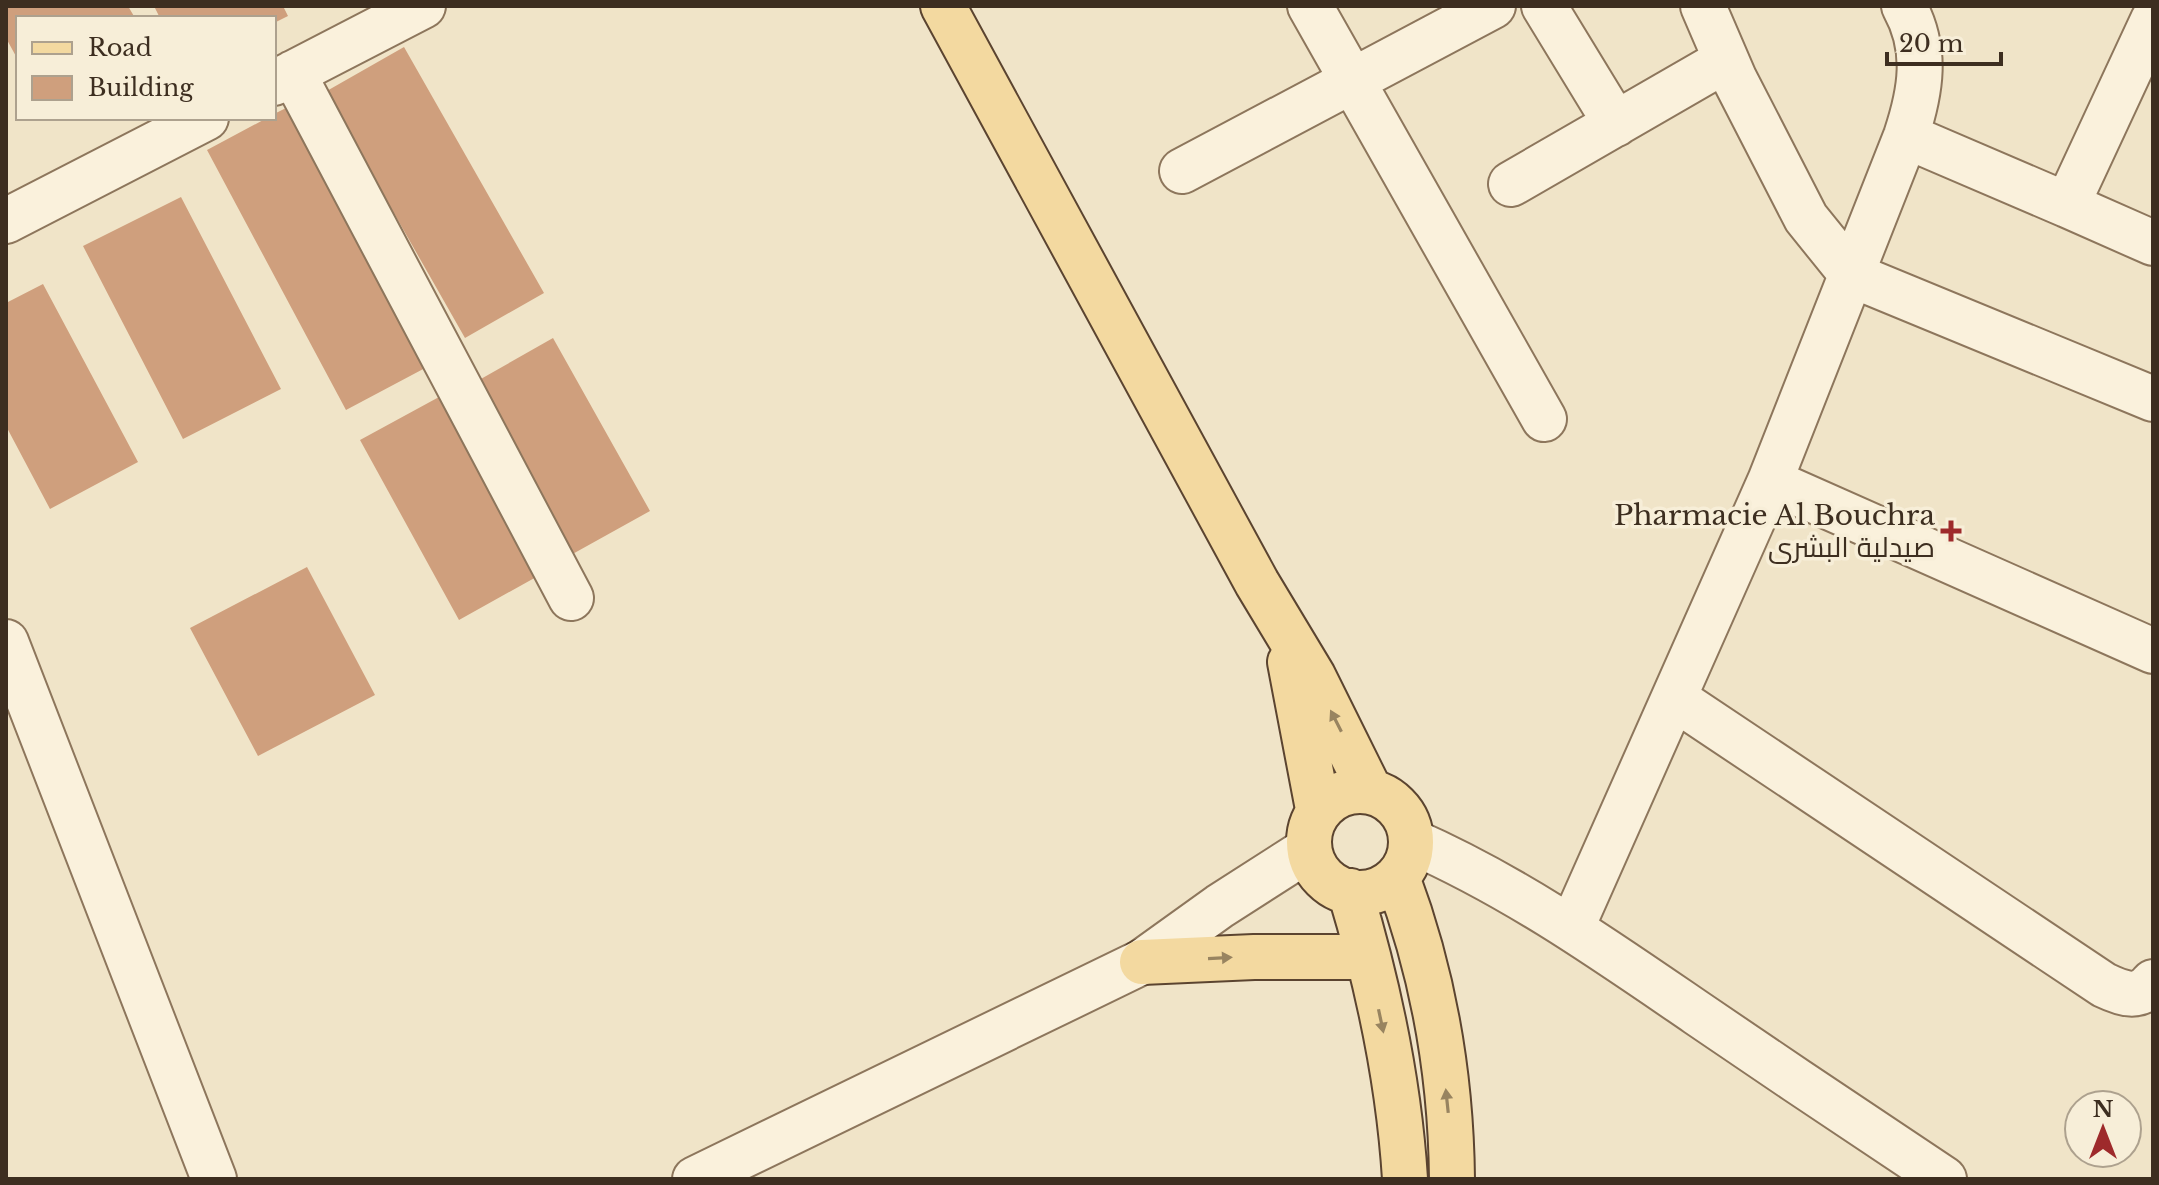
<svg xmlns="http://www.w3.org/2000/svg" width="2159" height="1185" viewBox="0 0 2159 1185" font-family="'Libre Baskerville',Cairo,serif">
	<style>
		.building { fill: #cf9f7d }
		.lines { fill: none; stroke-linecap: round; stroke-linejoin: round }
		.minor-casing { stroke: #8d765c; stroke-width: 48 }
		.major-casing { stroke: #5b4430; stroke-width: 48 }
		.minor { stroke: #faf1dc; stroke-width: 44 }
		.major { stroke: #f3d9a0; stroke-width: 44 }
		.oneway { fill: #988460 }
		.poi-dot { fill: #9e2a2b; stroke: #f7eed8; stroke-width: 3 }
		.labels { text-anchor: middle; stroke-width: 7; stroke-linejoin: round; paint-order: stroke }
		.poi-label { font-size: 28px; fill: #3d2e20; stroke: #f7eed8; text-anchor: end }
	</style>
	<rect width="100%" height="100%" fill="#f0e4c8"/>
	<path class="building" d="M 6,6 L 128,6 L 135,18 L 18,18 L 18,60 L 6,38 Z
		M 154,6 L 283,6 L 288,16 L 274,23 L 274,18 L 160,18 Z
		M 404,47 L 544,293 L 465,338 L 325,92 Z
		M 288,107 L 427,367 L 346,410 L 207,150 L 267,118 L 274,118 L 274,114 Z
		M 181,197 L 281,389 L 183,439 L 83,246 Z
		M 43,284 L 138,462 L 50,509 L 6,426 L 6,303 Z
		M 553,338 L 650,511 L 569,556 L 472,384 Z
		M 439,397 L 538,576 L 459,620 L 360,440 Z
		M 307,567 L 375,695 L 258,756 L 190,628 Z"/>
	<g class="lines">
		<g class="minor-casing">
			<path id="minor" d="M 1310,6 L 1544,419
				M 1544,6 L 1616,124
				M 1703,6 L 1734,78 L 1806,218 L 1852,275 L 2153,399
				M 293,73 L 571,598
				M 274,83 L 423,6
				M 1906,136 L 2067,205 L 2153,20
				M 1182,171 L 1493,6
				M 1511,184 L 1726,60
				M 2067,205 L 2153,243
				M 6,221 L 206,118
				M 1770,481 L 2153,651
				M 6,642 L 214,1179
				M 1674,698 L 2104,985 C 2123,994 2139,1000 2153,982
				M 1411,841 C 1514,886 1605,950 1697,1013 C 1779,1069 1861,1124 1944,1179
				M 1572,927 L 1770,481 L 1906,136 C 1921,91 1928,49 1904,6
				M 695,1179 L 1142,962 L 1220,906 L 1309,849"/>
		</g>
		<g class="major-casing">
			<path id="major" d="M 943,6 L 1257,583 L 1313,676 L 1370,791
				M 1290,662 L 1318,809
				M1309 842a51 51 0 1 1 102 0a51 51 0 1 1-102 0Z
				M 1397,877 C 1433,973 1451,1077 1452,1179
				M 1350,891 C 1378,984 1399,1083 1405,1179
				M 1142,962 L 1254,957 L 1368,957"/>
		</g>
		<use href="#minor" class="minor"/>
		<use href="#major" class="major"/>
	</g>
	<defs><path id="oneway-solid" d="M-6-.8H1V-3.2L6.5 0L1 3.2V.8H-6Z" transform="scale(2)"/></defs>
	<g class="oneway">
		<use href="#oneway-solid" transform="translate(1336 721) rotate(-117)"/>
		<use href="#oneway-solid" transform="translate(1220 958) rotate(-3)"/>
		<use href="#oneway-solid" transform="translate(1381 1021) rotate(78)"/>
		<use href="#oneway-solid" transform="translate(1447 1101) rotate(-96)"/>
	</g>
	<path class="poi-dot" d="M1947 519h8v8h8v8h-8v8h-8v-8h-8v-8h8z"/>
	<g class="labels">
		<g class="poi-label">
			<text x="1935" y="525">Pharmacie Al Bouchra<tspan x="1935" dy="32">صيدلية البشرى</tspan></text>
		</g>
	</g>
	<rect width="2159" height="1185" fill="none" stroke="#3d2e20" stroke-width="16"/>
	<rect x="16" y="16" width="260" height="104" fill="#f7eed8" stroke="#ada18e" stroke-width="2"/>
	<rect x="32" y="42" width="40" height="12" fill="#f3d9a0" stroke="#ada18e" stroke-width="2"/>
	<text x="88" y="56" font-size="24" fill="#3d2e20">Road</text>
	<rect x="32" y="76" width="40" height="24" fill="#cf9f7d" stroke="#ada18e" stroke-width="2"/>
	<text x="88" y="96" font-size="24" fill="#3d2e20">Building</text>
	<g transform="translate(2103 1129)"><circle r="38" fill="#f7eed8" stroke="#ada18e" stroke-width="2"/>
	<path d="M0-6L14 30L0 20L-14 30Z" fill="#9e2a2b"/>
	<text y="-12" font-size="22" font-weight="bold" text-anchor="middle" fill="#3d2e20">N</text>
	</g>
	<path d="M1887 52v12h114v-12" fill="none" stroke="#3d2e20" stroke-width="4"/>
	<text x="1899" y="52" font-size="24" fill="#3d2e20" stroke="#f7eed8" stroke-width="6" paint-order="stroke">20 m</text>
</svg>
